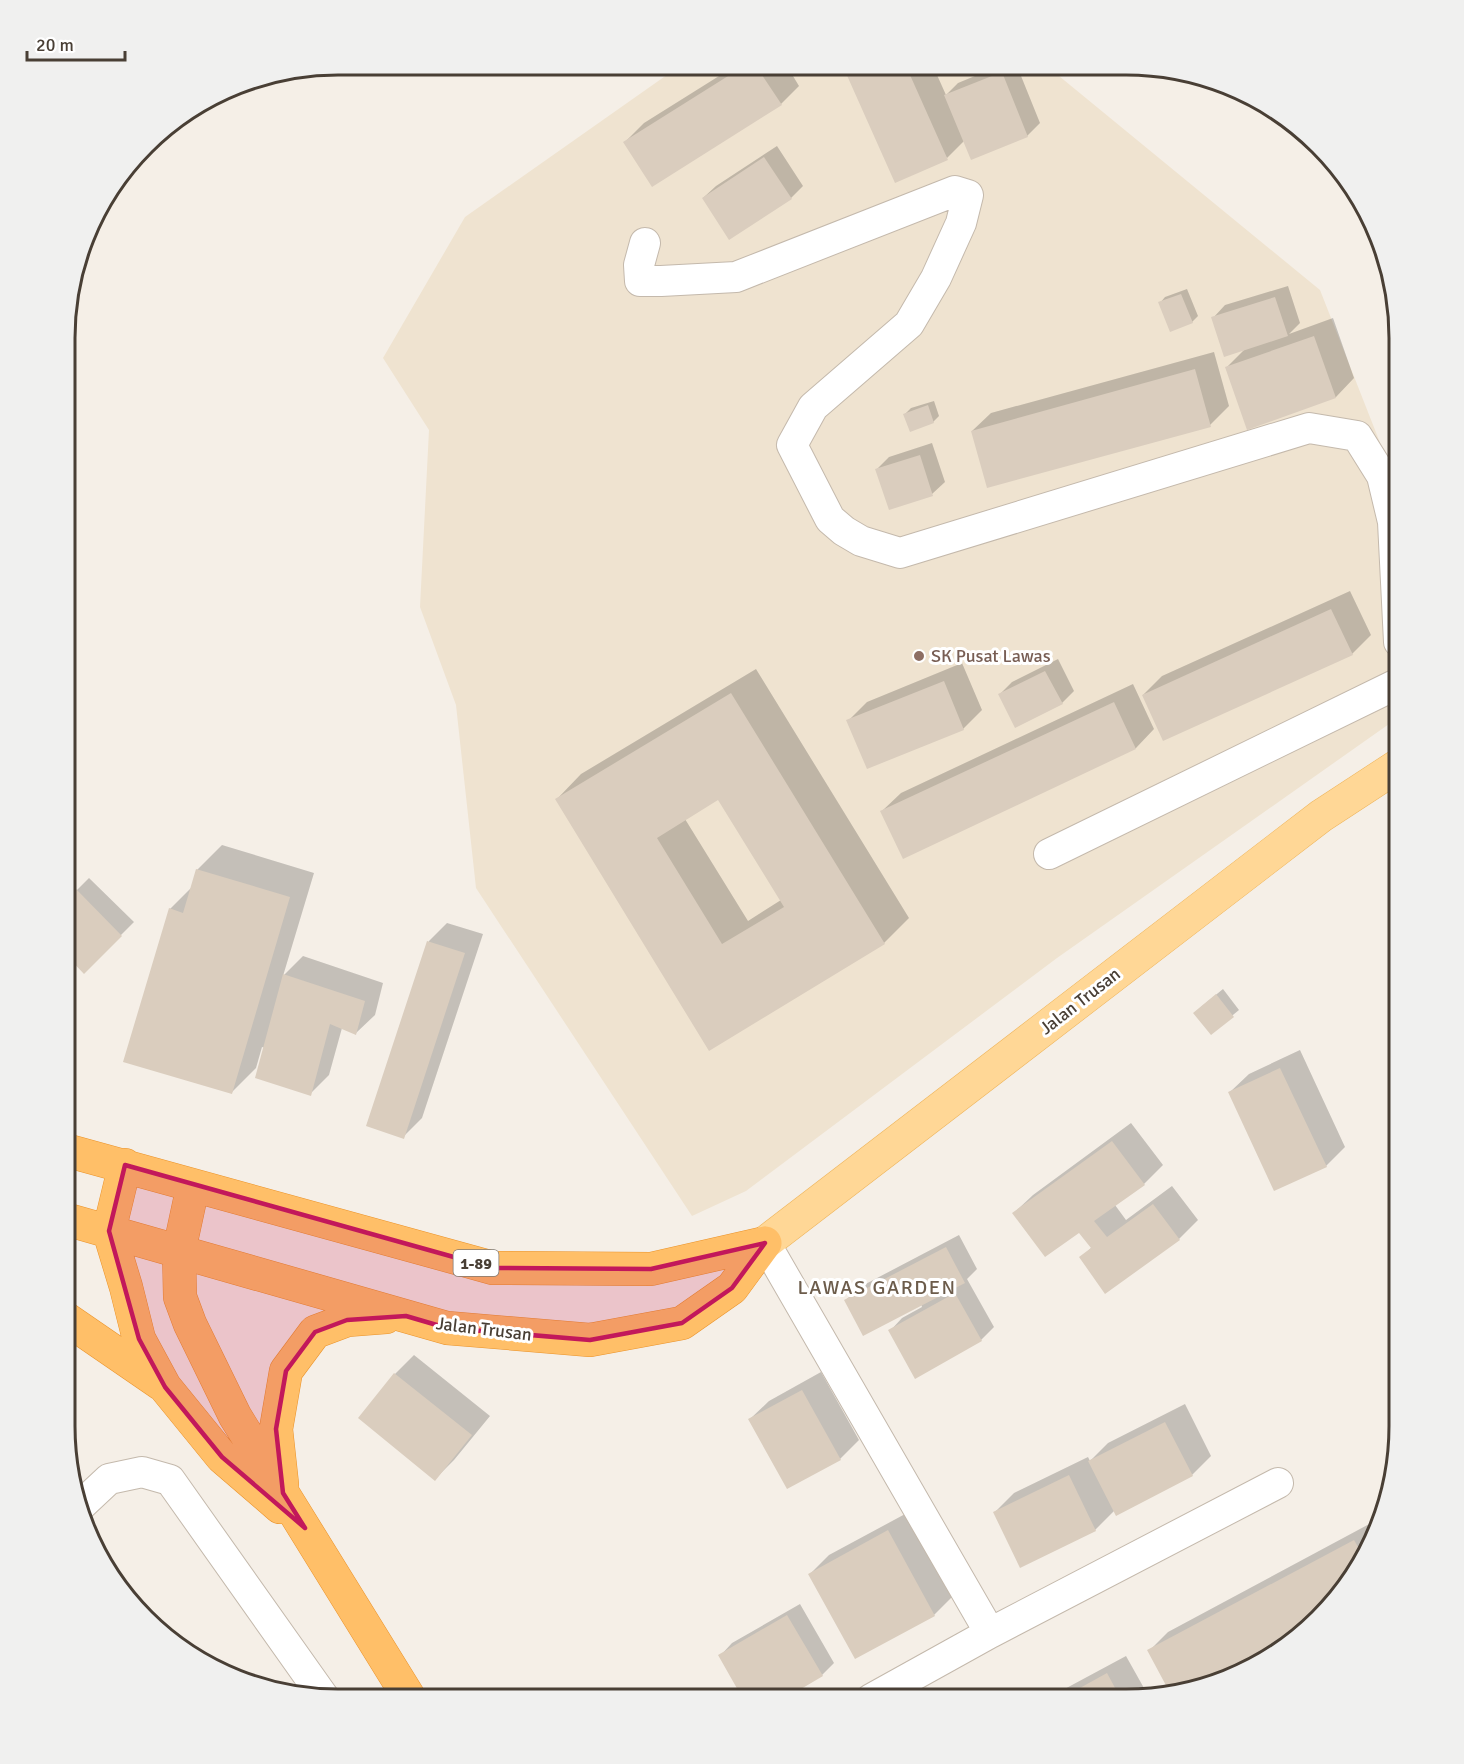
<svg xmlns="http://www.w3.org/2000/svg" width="1464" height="1764" viewBox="0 0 1464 1764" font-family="Signika,sans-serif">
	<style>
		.education { fill: #efe3d0 }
		.shadow { fill: #0003; fill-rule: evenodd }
		.building { fill: #dacdbe; fill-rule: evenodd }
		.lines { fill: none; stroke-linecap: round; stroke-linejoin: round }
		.street-casing { stroke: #c4b9ac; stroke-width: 32 }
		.primary-casing { stroke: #eeb55c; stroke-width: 34 }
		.highway-casing { stroke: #ea932b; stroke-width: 34 }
		.street { stroke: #fff; stroke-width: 30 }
		.primary { stroke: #ffd796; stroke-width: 33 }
		.highway { stroke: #ffbf68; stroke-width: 33 }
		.marked { fill: #c2185b; fill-opacity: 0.2; stroke: #c2185b; stroke-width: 4.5; stroke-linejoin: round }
		.education-dot { fill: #8d6e63; stroke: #fff; stroke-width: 2 }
		.labels { text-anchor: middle; stroke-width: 6; stroke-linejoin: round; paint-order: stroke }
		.shield { fill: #fff; stroke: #807972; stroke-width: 1.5 }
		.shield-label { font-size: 16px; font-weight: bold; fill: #493f35 }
		.education-label { font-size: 18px; fill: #785e54; stroke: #fff; text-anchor: start }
		.street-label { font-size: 18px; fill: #493f35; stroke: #fff }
		.neighbourhood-label { font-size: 20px; letter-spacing: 1.5px; fill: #6c5c4b; stroke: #fff }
		.rim { fill: none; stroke: #493f35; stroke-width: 3 }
	</style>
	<rect width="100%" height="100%" fill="#f5efe7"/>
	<path class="education" d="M 681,65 L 1028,67 L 1059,76 L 1320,290 L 1399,491 L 1399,717 L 1057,958 L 746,1191 L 692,1216 L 476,888 L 456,705 L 420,607 L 429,430 L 383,358 L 465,217 Z"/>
	<path class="shadow" d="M 735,66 L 787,66 L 799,86 L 781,104 L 625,142 L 644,123 Z
		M 852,66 L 933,66 L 946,95 L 958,83 L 999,66 L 1017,66 L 1040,123 L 1027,136 L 964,141 L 947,158 L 846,72 Z
		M 777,146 L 803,186 L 791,198 L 703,198 L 716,186 Z
		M 1288,286 L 1300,323 L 1289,334 L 1333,318 L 1354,378 L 1336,397 L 1248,428 L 1226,368 L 1246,348 L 1213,318 L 1225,305 Z
		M 1187,289 L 1198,316 L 1192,322 L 1160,303 L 1165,297 Z
		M 1214,352 L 1229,406 L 1210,425 L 972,431 L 991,413 Z
		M 934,401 L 939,416 L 933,422 L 905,414 L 911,408 Z
		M 932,443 L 945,482 L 932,494 L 877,469 L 889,457 Z
		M 1350,591 L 1371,635 L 1352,654 L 1143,695 L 1162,676 Z
		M 1058,659 L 1074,691 L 1062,703 L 1000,694 L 1012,682 Z
		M 962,663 L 982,710 L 963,729 L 848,721 L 867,702 Z
		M 756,669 L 909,918 L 884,943 L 710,1048 L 557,799 L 581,774 ZM 719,798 L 781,900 L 748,921 L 685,819 Z
		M 1133,684 L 1154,729 L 1136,748 L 882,811 L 901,793 Z
		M 222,845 L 314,873 L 283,976 L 303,956 L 383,983 L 375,1015 L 356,1033 L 342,1028 L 329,1075 L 310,1094 L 265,1048 L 262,1047 L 256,1068 L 231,1093 L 170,909 L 193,886 L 197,870 Z
		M 89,878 L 134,922 L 84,972 L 66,953 L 66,901 Z
		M 447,923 L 483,934 L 422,1118 L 403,1137 L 368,1125 L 429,941 Z
		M 1223,989 L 1239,1010 L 1211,1033 L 1201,1007 Z
		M 1300,1050 L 1345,1147 L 1326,1166 L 1230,1092 L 1249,1074 Z
		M 1131,1123 L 1163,1165 L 1144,1184 L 1115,1205 L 1126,1220 L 1172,1186 L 1198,1220 L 1179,1239 L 1081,1258 L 1092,1247 L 1080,1231 L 1014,1213 L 1033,1195 Z
		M 959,1235 L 977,1269 L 967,1279 L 994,1327 L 981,1340 L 890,1331 L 902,1318 L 922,1307 L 921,1304 L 846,1300 L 858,1288 Z
		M 414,1355 L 490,1416 L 454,1460 L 435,1479 L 360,1418 L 395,1374 Z
		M 821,1372 L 859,1440 L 840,1459 L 750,1419 L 769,1401 Z
		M 1185,1404 L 1211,1456 L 1192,1475 L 1117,1514 L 1115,1510 L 1095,1530 L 995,1512 L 1014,1493 L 1088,1457 L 1090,1461 L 1108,1443 Z
		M 907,1513 L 953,1596 L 934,1615 L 810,1574 L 829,1555 Z
		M 1373,1522 L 1377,1529 L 1354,1578 L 1287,1641 L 1222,1675 L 1171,1691 L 1149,1651 L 1168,1632 Z
		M 800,1604 L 834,1663 L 822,1675 L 720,1656 L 732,1643 Z
		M 1126,1656 L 1149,1697 L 1144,1699 L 1046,1699 Z"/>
	<path class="building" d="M 744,66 L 756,66 L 782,105 L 652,187 L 623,142 Z
		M 857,66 L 906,66 L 948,160 L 895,183 L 845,71 Z
		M 1002,72 L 1028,137 L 971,160 L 944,95 Z
		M 764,157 L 792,199 L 729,240 L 702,198 Z
		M 1181,294 L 1193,323 L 1170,332 L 1158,302 Z
		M 1275,297 L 1288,336 L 1224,357 L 1211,317 Z
		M 1314,336 L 1336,398 L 1247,430 L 1225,367 Z
		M 1195,369 L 1211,427 L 987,488 L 971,431 Z
		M 928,405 L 934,423 L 910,432 L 903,414 Z
		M 920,455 L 933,496 L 889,510 L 875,469 Z
		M 1331,609 L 1353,655 L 1163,741 L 1142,695 Z
		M 1045,671 L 1063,704 L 1015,728 L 998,694 Z
		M 944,681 L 964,730 L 867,769 L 846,720 Z
		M 731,693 L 885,944 L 709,1051 L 555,799 ZM 718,800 L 784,907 L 722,944 L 657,838 Z
		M 1114,702 L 1136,749 L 903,859 L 880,811 Z
		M 196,869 L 290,897 L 232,1094 L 123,1062 L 169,908 L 183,913 Z
		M 76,889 L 122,936 L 84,974 L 66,955 L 66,899 Z
		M 427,941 L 465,953 L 404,1139 L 366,1126 Z
		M 283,974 L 365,1001 L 356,1035 L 330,1024 L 311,1096 L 255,1078 Z
		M 1216,994 L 1234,1017 L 1211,1035 L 1193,1013 Z
		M 1280,1068 L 1327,1167 L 1274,1191 L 1228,1092 Z
		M 1112,1141 L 1145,1185 L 1094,1221 L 1107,1237 L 1153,1204 L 1180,1240 L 1105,1294 L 1079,1257 L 1091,1248 L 1079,1233 L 1045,1257 L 1012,1213 Z
		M 946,1247 L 965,1283 L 863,1336 L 844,1300 Z
		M 955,1293 L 982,1341 L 915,1379 L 888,1330 Z
		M 394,1373 L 472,1435 L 435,1481 L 358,1418 Z
		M 802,1390 L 841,1460 L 787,1489 L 748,1419 Z
		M 1165,1422 L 1193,1476 L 1116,1516 L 1088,1461 Z
		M 1069,1475 L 1096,1531 L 1020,1568 L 993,1512 Z
		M 888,1530 L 935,1616 L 855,1659 L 808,1574 Z
		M 1354,1540 L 1364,1557 L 1354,1578 L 1282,1645 L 1229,1673 L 1169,1691 L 1147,1650 Z
		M 787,1615 L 823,1676 L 784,1699 L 743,1699 L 718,1655 Z
		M 1107,1673 L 1121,1699 L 1060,1699 Z"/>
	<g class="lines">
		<g class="street-casing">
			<path id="street" d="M 645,243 L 639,265 L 640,281 L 661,281 L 736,277 L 955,191 L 968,195 L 961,223 L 936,278 L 909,324 L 813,407 L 792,445 L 830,519 L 844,531 L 861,541 L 900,553 L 1309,428 L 1357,436 L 1382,476 L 1393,522 L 1399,642
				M 1049,854 L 1399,683
				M 765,1243 L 990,1633 L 871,1699
				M 78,1508 L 109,1479 L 142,1472 L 170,1480 L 325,1699
				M 990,1633 L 1278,1483"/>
		</g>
		<g class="primary-casing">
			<path id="primary" d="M 765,1243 L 1321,816 L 1399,765"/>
		</g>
		<g class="highway-casing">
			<path id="highway" d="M 65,1150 L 493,1268 L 651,1269 L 765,1243
				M 125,1165 L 109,1231 L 126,1287 L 139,1339 L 165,1387 L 222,1457 L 280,1507
				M 193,1186 L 179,1251 L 180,1297 L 190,1324 L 235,1416 L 410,1699
				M 65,1219 L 447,1328 L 590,1340 L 682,1323 L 732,1288 L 765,1243
				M 65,1318 L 161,1384
				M 282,1484 L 276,1429 L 286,1371 L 315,1332 L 347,1320 L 386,1317"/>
		</g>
		<use href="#street" class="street"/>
		<use href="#primary" class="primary"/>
		<use href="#highway" class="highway"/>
	</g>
	<path class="marked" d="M 125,1165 L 493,1268 L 651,1269 L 765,1243 L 732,1288 L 682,1323 L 590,1340 L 447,1328 L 406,1316 L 347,1320 L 315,1332 L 286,1371 L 276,1429 L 283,1493 L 305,1528 L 222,1457 L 165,1387 L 139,1339 L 109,1231 Z"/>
	<circle class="education-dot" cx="919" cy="656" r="6"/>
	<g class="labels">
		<rect class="shield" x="453.5" y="1250" width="45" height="26" rx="4.5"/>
		<g class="shield-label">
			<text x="476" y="1269">1-89</text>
		</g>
		<g class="education-label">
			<text x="931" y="662">SK Pusat Lawas</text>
		</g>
		<g class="street-label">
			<text transform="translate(1080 1001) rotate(-38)" y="6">Jalan Trusan</text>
			<text transform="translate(484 1329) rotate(7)" y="6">Jalan Trusan</text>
		</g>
		<g class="neighbourhood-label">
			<text x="877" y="1294">LAWAS GARDEN</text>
		</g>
	</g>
	<path d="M0 0H1464V1764H0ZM338 75H1126A263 263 0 0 1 1389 338V1426A263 263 0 0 1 1126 1689H338A263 263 0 0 1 75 1426V338A263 263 0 0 1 338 75Z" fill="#f0f0ef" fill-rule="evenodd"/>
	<path class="rim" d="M338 75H1126A263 263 0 0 1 1389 338V1426A263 263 0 0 1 1126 1689H338A263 263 0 0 1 75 1426V338A263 263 0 0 1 338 75Z"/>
	<path d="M27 51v9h98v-9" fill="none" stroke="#493f35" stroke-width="3"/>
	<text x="36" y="51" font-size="18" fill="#493f35" stroke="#ffffff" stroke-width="4.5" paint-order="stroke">20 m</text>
</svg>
